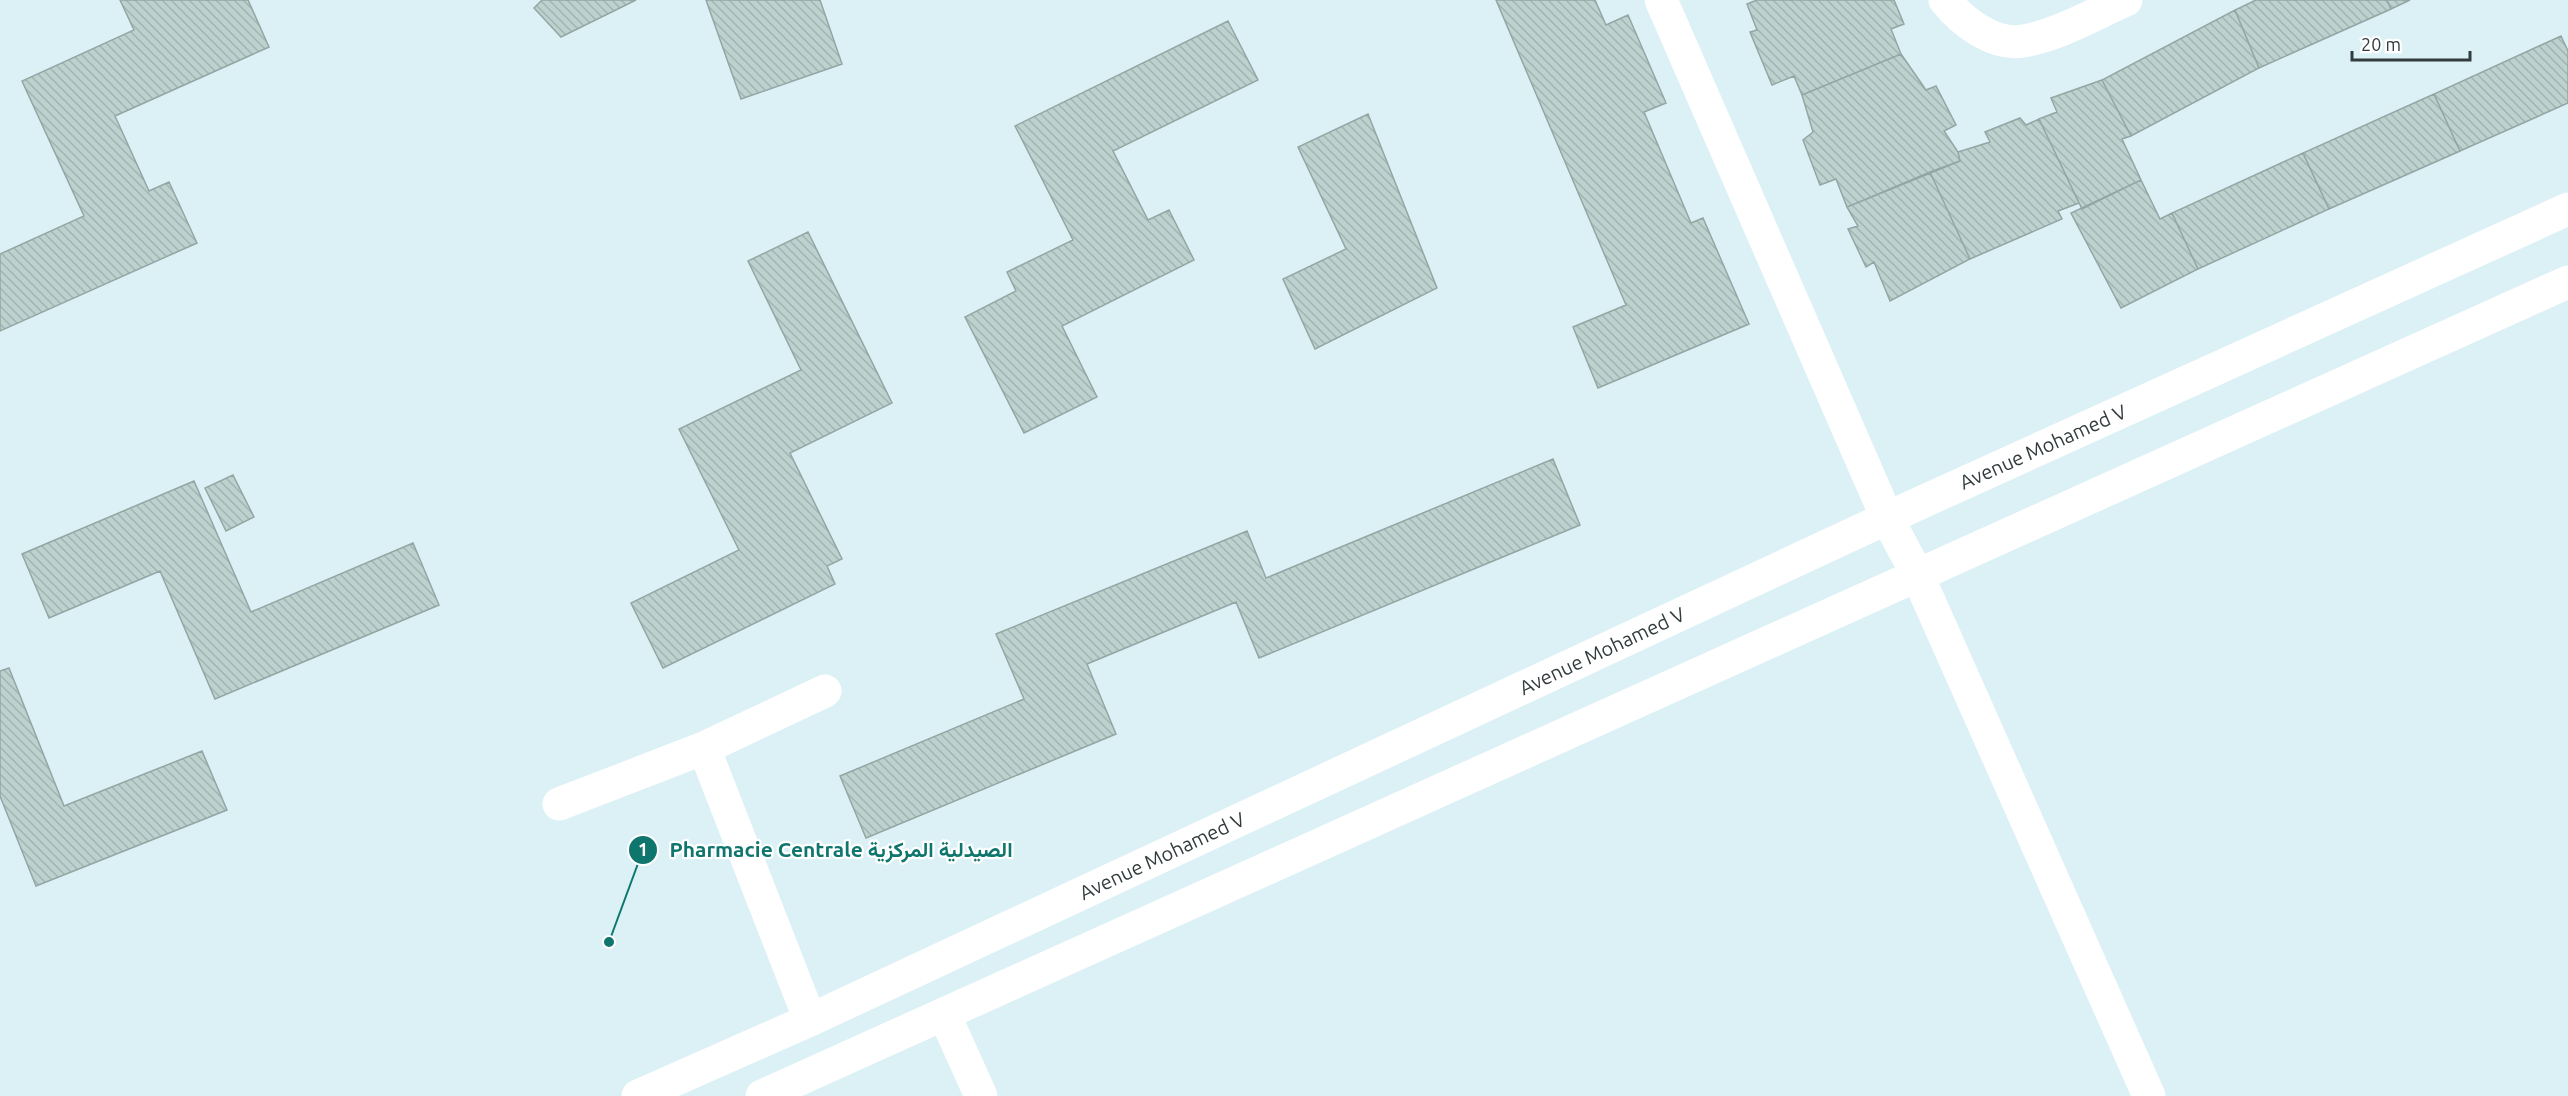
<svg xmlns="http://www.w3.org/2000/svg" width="2568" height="1096" viewBox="0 0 2568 1096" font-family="Ubuntu,Vazirmatn,sans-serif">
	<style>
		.building { fill: url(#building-back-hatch); stroke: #92a7a4; stroke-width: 1.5 }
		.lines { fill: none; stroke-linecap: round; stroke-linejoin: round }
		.street { stroke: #fff; stroke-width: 33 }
		.secondary { stroke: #fff; stroke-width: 33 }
		.labels { text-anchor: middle; stroke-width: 4.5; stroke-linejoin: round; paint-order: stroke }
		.street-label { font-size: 20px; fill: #333c3d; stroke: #fff }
		.leader { fill: none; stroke: #0f766e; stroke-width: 2 }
		.callout-dot { fill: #0f766e; stroke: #fff; stroke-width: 2 }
		.mark-label { font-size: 18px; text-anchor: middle; font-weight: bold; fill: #fff }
		.callout-label { font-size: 21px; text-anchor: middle; font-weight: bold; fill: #0f766e; stroke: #fff; stroke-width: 4.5; stroke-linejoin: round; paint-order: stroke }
	</style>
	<defs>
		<pattern id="building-back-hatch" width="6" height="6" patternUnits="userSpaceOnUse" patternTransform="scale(1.5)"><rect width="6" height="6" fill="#bcd2cf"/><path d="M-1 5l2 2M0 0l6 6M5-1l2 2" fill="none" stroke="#a2b5b3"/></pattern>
	</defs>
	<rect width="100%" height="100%" fill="#dbf1f6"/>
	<path class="building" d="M 120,0 L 248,0 L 269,47 L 115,116 L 149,191 L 169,182 L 197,243 L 0,331 L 0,254 L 84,216 L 22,81 L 134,30 Z
		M 542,0 L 636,0 L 561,37 L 534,8 Z
		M 706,0 L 820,0 L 842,64 L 741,99 Z
		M 1496,0 L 1595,0 L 1606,25 L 1628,15 L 1666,103 L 1644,112 L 1691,223 L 1703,218 L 1749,324 L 1598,388 L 1573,327 L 1626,305 Z
		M 1757,0 L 1894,0 L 1904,24 L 1891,29 L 1901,54 L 1802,95 L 1794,76 L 1772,85 L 1750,32 L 1757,30 L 1747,4 Z
		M 2256,0 L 2387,0 L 2391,9 L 2259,68 L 2235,10 Z
		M 2387,0 L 2410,0 L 2391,9 Z
		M 2235,10 L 2259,68 L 2131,136 L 2102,80 Z
		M 1228,21 L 1258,80 L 1113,151 L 1148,220 L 1169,210 L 1194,260 L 1062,326 L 1097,397 L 1024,433 L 965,317 L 1016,291 L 1007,272 L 1073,240 L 1015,126 Z
		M 2561,36 L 2568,51 L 2568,103 L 2460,151 L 2434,94 Z
		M 1901,54 L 1926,90 L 1936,86 L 1956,125 L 1944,131 L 1958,152 L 1960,161 L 1847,207 L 1836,179 L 1820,185 L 1803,140 L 1813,132 L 1802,95 Z
		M 2102,80 L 2131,136 L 2122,139 L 2141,180 L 2082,209 L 2039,119 L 2057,112 L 2051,98 Z
		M 2434,94 L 2460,151 L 2329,209 L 2303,153 Z
		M 1368,114 L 1437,288 L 1315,349 L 1283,279 L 1346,249 L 1298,147 Z
		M 2020,118 L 2026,125 L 2039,119 L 2079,203 L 2058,211 L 2062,219 L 1970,259 L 1930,172 L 1960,161 L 1958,152 L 1990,142 L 1985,132 Z
		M 2303,153 L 2329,209 L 2198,269 L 2172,213 Z
		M 1930,172 L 1970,259 L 1890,301 L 1874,262 L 1866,267 L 1848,229 L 1858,226 L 1847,207 Z
		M 2141,180 L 2160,219 L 2172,213 L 2198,269 L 2121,308 L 2071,213 Z
		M 808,232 L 892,403 L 790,453 L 842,559 L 827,566 L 835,584 L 663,668 L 631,603 L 739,550 L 679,429 L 801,370 L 748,261 Z
		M 1553,459 L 1580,525 L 1259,658 L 1236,602 L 1087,664 L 1116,734 L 866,838 L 840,776 L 1024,699 L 996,634 L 1247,531 L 1266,578 Z
		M 233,475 L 254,517 L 226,531 L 205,488 Z
		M 194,481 L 251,612 L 413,543 L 439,605 L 215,699 L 160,571 L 49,618 L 22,554 Z
		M 9,668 L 64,806 L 202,751 L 227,810 L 36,886 L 0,796 L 0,671 Z"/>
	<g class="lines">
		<path class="street" d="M 1661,0 L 1887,518 L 1917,574 L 2149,1096
			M 1945,0 C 1962,22 1994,46 2023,41 C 2059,35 2094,14 2126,0
			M 704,748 L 810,1020
			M 559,804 L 704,748 L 825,691
			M 944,1014 L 981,1096"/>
		<path class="secondary" d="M 638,1096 L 810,1020 L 1887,518 L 2568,209
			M 762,1096 L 2568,282"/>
	</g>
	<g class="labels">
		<g class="street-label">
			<text transform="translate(2043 447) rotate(-24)" y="7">Avenue Mohamed V</text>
			<text transform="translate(1602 651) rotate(-25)" y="7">Avenue Mohamed V</text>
			<text transform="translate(1162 856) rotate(-25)" y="7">Avenue Mohamed V</text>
		</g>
	</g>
	<path class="leader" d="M609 942L643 850"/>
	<g class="callout-dot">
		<circle cx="609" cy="942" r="6"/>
		<circle cx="643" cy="850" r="15"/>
	</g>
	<g class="mark-label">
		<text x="643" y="856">1</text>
	</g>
	<g class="callout-label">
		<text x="841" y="857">Pharmacie Centrale الصيدلية المركزية</text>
	</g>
	<path d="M2352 51v9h118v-9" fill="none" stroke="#333c3d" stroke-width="3"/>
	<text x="2361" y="51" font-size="18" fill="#333c3d" stroke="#ffffff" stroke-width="4.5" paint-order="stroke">20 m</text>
</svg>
